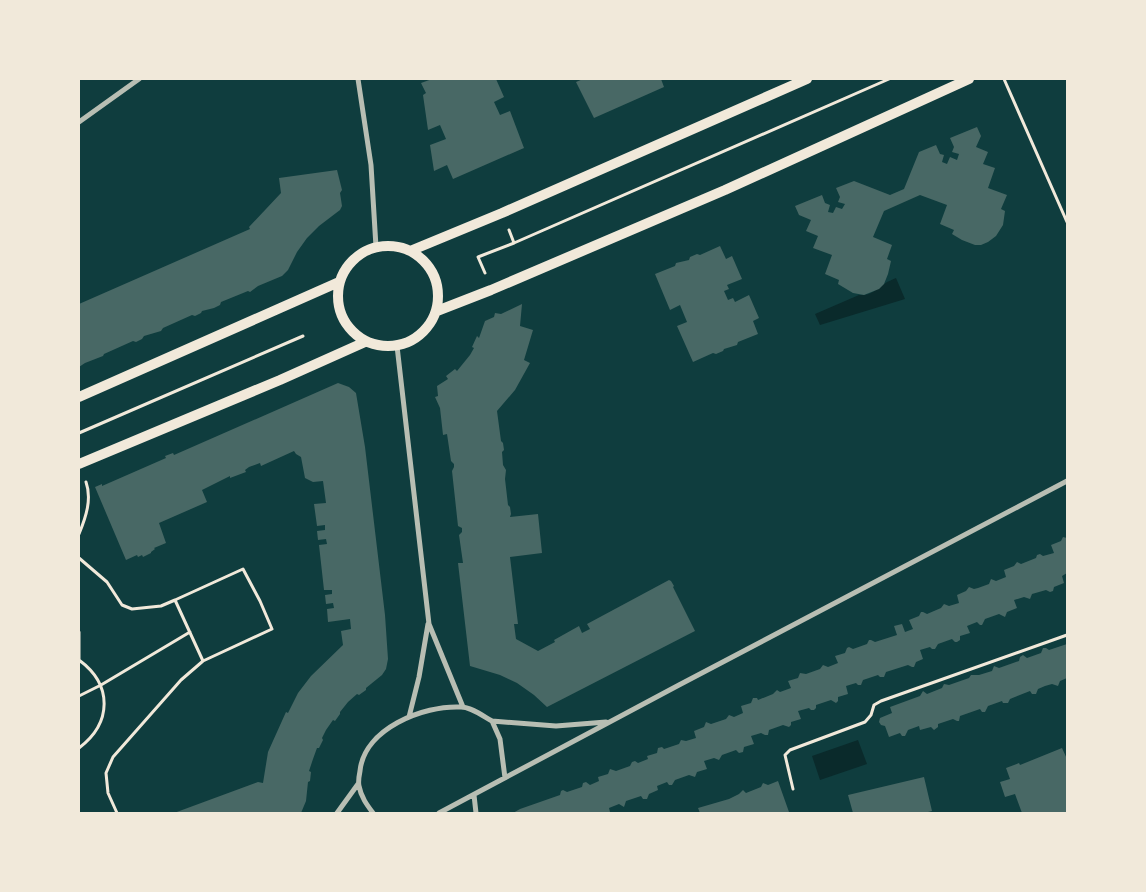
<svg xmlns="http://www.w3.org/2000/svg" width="1146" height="892" viewBox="0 0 1146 892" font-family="Lora,serif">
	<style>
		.water { fill: #0a2a2b }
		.building { fill: #486865 }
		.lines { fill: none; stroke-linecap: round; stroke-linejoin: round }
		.path { stroke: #f1e9da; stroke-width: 3 }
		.minor { stroke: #b8beb3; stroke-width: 5 }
		.secondary { stroke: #f1e9da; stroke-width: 10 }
	</style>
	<rect width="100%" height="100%" fill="#0f3d3e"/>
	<path class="water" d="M 896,278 L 905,299 L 820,325 L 815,314 L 859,295 C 871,296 875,290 884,284 C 888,281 892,280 896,278 Z
		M 858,740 L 867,764 L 820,780 L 812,756 Z"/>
	<path class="building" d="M 432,79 L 496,79 L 504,97 L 494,102 L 500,115 L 510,111 L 524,148 L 453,179 L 447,165 L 434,171 L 430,145 L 446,139 L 440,125 L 428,130 L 423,95 L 426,93 L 421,83 Z
		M 583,79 L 661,79 L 664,87 L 594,118 L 576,82 Z
		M 977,127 L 981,136 L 976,147 L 988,152 L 983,164 L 995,168 L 988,188 L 1007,195 L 1001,209 L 1005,211 L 1003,225 L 996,236 L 988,242 L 981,245 L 975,245 L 962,240 L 952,234 L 954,230 L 940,224 L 947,205 L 920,195 L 884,211 L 873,237 L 892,245 L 887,259 L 891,261 L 888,274 L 884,284 L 879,289 L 864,295 L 853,293 L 838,284 L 839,280 L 825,274 L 832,255 L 813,248 L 818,236 L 806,231 L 811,220 L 799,215 L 795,206 L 822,195 L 825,203 L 830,205 L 828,212 L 833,213 L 836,207 L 842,209 L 845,204 L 838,202 L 840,197 L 836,188 L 854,181 L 890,195 L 904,189 L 919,152 L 936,145 L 940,154 L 944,155 L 942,162 L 947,164 L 950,157 L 957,160 L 959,154 L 952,152 L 954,147 L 950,138 Z
		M 337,170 L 342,190 L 340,193 L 342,206 L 340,210 L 319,226 L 307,238 L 297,252 L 288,270 L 282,276 L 258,286 L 250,292 L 248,291 L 221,302 L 220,305 L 214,308 L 202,311 L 201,313 L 195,316 L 192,315 L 163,328 L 161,331 L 144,336 L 142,339 L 136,342 L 133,341 L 104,354 L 103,356 L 85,363 L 79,367 L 79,304 L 250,229 L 249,227 L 281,193 L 279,178 Z
		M 720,246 L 726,259 L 732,256 L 742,279 L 727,285 L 729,289 L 724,291 L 728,300 L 733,298 L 735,302 L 749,295 L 759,318 L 753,321 L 758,334 L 738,342 L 737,345 L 724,349 L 723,351 L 716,354 L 713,353 L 693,362 L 677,326 L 687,322 L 680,305 L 670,310 L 655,274 L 675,266 L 676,263 L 689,260 L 690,257 L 697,254 L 700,255 Z
		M 522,304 L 520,326 L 533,330 L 524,360 L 530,363 L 515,390 L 497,411 L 501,441 L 503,443 L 504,450 L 502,452 L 503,465 L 506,470 L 505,479 L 508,505 L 510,507 L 511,514 L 510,517 L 538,514 L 542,553 L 510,557 L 518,624 L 514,624 L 516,639 L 538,651 L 555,642 L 554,640 L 579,626 L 582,633 L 590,629 L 587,624 L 669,580 L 671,581 L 674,586 L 673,587 L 695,631 L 547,707 L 534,695 L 517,683 L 500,675 L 470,666 L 458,563 L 463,563 L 459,535 L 462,532 L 462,528 L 458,526 L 452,471 L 454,467 L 454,464 L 451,461 L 447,434 L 443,435 L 440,408 L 435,397 L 438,396 L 437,386 L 448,379 L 446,376 L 455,369 L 457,371 L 470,355 L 474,348 L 472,347 L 477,336 L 479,338 L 485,321 L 494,317 L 495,313 L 501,314 Z
		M 338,383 L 349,387 L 356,393 L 365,447 L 385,615 L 388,659 L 386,669 L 382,675 L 366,688 L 366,690 L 359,695 L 357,694 L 348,702 L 340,712 L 340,714 L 335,721 L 333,720 L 326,730 L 322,738 L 323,740 L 319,748 L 317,748 L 313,759 L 309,771 L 311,772 L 310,781 L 308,782 L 306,801 L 301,813 L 174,813 L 258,782 L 263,783 L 268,752 L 286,712 L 288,713 L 298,693 L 311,676 L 343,645 L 341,631 L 351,629 L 350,619 L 328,622 L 327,609 L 334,608 L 333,603 L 326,604 L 325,595 L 332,594 L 332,590 L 324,590 L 319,545 L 327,544 L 326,539 L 318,540 L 317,531 L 325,530 L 325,525 L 317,526 L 314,504 L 326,503 L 323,481 L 313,482 L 305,478 L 301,457 L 296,454 L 294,451 L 261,466 L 260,463 L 249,467 L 245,470 L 246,472 L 230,478 L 230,476 L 202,490 L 207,502 L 159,523 L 166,543 L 154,548 L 155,549 L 151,552 L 151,553 L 143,557 L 142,555 L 138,557 L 137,555 L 126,560 L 95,487 L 102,484 L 102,486 L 166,458 L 165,456 L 173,453 L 174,455 Z
		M 1063,537 L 1067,538 L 1067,573 L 1062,576 L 1064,583 L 1054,587 L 1053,591 L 1050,592 L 1046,590 L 1032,594 L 1030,599 L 1024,597 L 1014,600 L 1017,608 L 1007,612 L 1005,617 L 999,614 L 985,619 L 982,625 L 980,625 L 977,622 L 967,626 L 970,633 L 960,636 L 960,640 L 957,642 L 955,642 L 952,639 L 938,644 L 935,649 L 932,649 L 930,647 L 920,650 L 923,659 L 916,662 L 914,667 L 912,667 L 908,665 L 886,672 L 884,677 L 880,677 L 878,675 L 863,680 L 861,685 L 858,685 L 856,683 L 846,686 L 848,694 L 838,697 L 838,701 L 836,703 L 831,700 L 816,705 L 816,708 L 814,710 L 811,710 L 809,708 L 798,711 L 801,719 L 791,722 L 791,725 L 789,727 L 783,725 L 769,730 L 768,735 L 765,735 L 761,733 L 751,736 L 754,744 L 744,747 L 743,752 L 739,753 L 736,750 L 722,755 L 719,760 L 714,758 L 704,761 L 707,769 L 697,772 L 695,777 L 689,775 L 675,780 L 672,785 L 669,785 L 667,782 L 657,786 L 658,790 L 649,794 L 647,799 L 643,799 L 641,796 L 626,801 L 624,807 L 619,804 L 609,808 L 610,812 L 606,813 L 513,813 L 520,809 L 560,795 L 561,791 L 563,790 L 567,792 L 582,787 L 583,783 L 586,782 L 590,785 L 599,781 L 598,777 L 608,774 L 610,769 L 616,771 L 630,766 L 632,762 L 635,761 L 638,763 L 648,759 L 647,756 L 657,753 L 658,748 L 662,747 L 664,749 L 679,744 L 681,740 L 686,741 L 696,738 L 694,731 L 704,727 L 706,722 L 711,724 L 726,719 L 729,715 L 734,717 L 743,713 L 741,706 L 751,703 L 753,698 L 757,698 L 758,700 L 773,694 L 777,690 L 780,692 L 791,688 L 788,681 L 798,678 L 800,673 L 806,674 L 820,669 L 823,665 L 828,667 L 838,663 L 835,656 L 845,653 L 847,648 L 849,647 L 853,649 L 867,644 L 869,640 L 871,640 L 875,642 L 897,635 L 894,626 L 902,624 L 905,632 L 913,629 L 909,620 L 919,616 L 921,612 L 923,612 L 927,614 L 941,608 L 944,604 L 949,606 L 959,603 L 957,595 L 966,591 L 969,587 L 974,589 L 978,588 L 989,584 L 991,579 L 996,581 L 1006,577 L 1004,570 L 1014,566 L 1017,562 L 1021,564 L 1036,558 L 1037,555 L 1040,554 L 1043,556 L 1054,553 L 1051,545 L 1061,541 Z
		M 1067,644 L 1067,678 L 1060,681 L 1058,686 L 1052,684 L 1045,686 L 1038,689 L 1036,694 L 1032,694 L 1030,691 L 1010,699 L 1008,703 L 1003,703 L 1002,701 L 988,706 L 985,712 L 982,712 L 980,709 L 960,716 L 959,721 L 957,721 L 953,719 L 938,724 L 938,727 L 934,730 L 931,727 L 920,730 L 919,726 L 908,730 L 905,736 L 902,736 L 900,733 L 889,737 L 885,726 L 881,725 L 879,722 L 880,718 L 892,713 L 890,707 L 920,696 L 923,691 L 927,694 L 942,688 L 944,684 L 949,685 L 969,678 L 971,675 L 979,675 L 992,671 L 994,666 L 999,668 L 1019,661 L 1020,657 L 1023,655 L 1027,658 L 1041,653 L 1043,648 L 1046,648 L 1049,650 Z
		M 1062,748 L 1067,759 L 1067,813 L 1022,813 L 1015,794 L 1005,797 L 1000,782 L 1010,779 L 1006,768 L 1019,763 L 1020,765 Z
		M 924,777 L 932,811 L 924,813 L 853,813 L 848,795 Z
		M 778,781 L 789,812 L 785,813 L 700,813 L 698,808 L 729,799 L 739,794 L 743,790 L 746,793 L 761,787 L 763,783 L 768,785 Z"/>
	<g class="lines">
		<path class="path" d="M 1004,79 L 1067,222
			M 509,230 L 514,243
			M 485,273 L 478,257 L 514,243 L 889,79
			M 79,433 L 303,336
			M 79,534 C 86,517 92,499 86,482
			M 79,558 L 107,582 L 122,605 L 132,609 L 161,606 L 175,600 L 203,661 L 181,680 L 113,757 L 106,773 L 108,793 L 117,813
			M 175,600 L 243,569 L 260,601 L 272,629 L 203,661
			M 79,632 L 79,662
			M 79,660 C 113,685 112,723 79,748
			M 79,696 L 101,685 L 190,632
			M 793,789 L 785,755 L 790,750 L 865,722 L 871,715 L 874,705 L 881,701 L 1067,635"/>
		<path class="minor" d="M 358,79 L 371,165 L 376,247
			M 79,122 L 139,79
			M 397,346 L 429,624 L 463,707
			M 409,717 L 419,677 L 428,624
			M 492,721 L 556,726 L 606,722
			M 474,795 L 476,813
			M 337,813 L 358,784
			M 373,813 C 367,805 361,797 359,786 C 358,782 359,776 360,771 C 364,729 423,705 461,707 C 471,707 483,716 492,721 L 500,739 L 505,778
			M 439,813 L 679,685 L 1067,481"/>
		<path class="secondary" d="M338 296a50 50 0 1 1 100 0a50 50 0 1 1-100 0Z
			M 410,251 L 502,213 L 807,79
			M 437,311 L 491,290 L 725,190 L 969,79
			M 79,397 L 339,282
			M 79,464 L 280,380 L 365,342"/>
	</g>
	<rect width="1146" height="892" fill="none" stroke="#f1e9da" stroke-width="160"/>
</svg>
